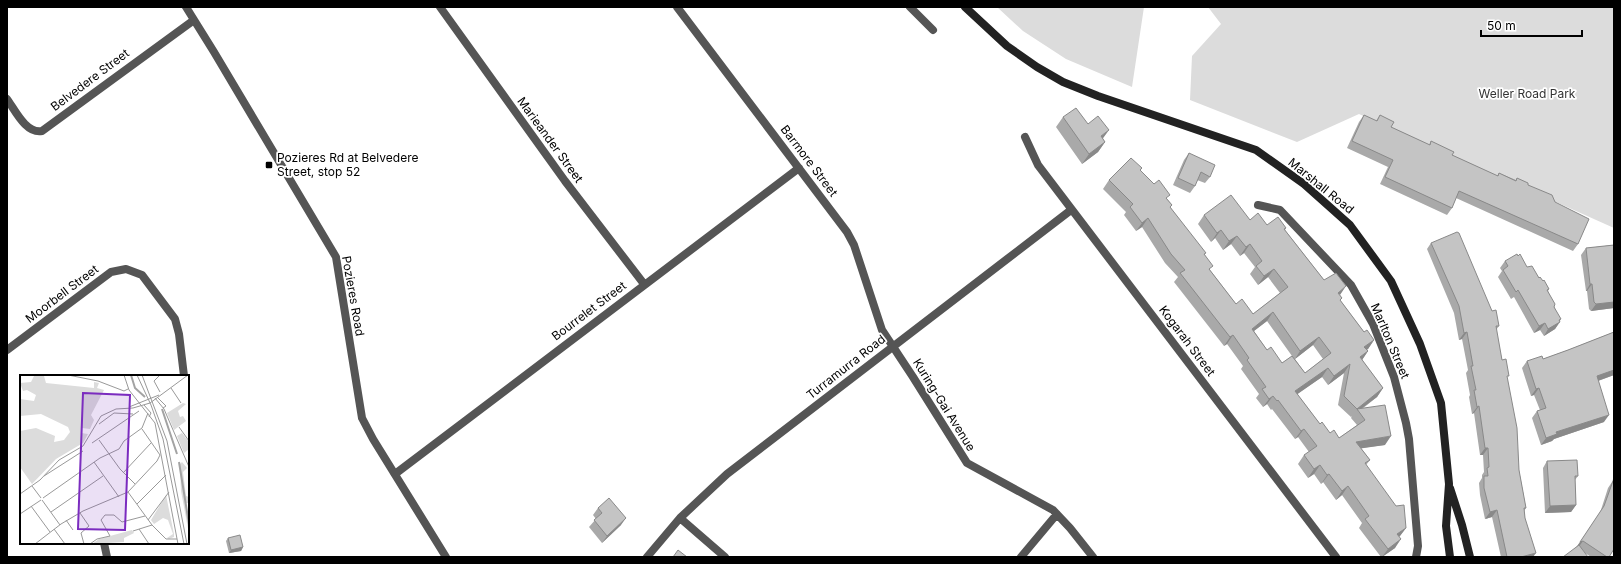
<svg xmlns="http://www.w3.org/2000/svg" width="1621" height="564" viewBox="0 0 1621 564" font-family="Inter,sans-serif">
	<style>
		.green { fill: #dcdcdc }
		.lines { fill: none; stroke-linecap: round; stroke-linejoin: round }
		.street { stroke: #555; stroke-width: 8 }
		.secondary { stroke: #222; stroke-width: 8 }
		.wall { fill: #a9a9a9; fill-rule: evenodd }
		.shaded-wall { fill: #898989 }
		.building { fill: #c4c4c4; stroke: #898989; fill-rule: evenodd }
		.poi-dot { fill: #000; stroke: #fff; stroke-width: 1.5 }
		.labels { text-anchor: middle; stroke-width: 3.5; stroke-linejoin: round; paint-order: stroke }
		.street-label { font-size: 12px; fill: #000; stroke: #fff }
		.park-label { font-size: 12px; fill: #333; stroke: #fff }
		.poi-label { font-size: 12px; fill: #000; stroke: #fff; text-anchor: start }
		.inset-river { fill: none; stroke: #a3a3a3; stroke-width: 2 }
		.inset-road { fill: none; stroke: #999; stroke-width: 1 }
		.view { fill: #7b2cbf; fill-opacity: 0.15; stroke: #7b2cbf; stroke-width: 2 }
		.inset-edge { fill: none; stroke: #000; stroke-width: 2 }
	</style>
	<rect width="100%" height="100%" fill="#fff"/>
	<path class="green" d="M 997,7 L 1144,7 L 1132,87 L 1066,59 L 1023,31 Z
		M 1208,7 L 1614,7 L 1614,228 L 1359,114 L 1297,142 L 1190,100 L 1192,56 L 1221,24 Z"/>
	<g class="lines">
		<path class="street" d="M 186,7 L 214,52 L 336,257 L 362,418 L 373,439 L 446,557
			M 440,7 L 565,181 L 644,284
			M 677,7 L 847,232 L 854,245 L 882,330 L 913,377 L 967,463 L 1053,510 L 1070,528 L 1093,557
			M 910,7 L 933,30
			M 7,99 C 15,110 26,134 42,131 L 194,20
			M 1025,137 L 1038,165 L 1336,557
			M 1258,205 L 1280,210 L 1351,285 L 1373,324 L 1394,377 L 1406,423 L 1409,439 L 1418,546 L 1416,557
			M 7,350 L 111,272 L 126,269 L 142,275 L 175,319 L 179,334 L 184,376
			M 395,474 L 799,168
			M 680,518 L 725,557
			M 104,543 L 107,557
			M 647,557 L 680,518 L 727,474 L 1071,210
			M 1021,557 L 1057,514"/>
		<path class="secondary" d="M 965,7 L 1007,46 L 1037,67 L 1063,82 L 1098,96 L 1256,150 L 1304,184 L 1350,225 L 1391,281 L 1420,344 L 1441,403 L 1449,484 L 1446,526 L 1450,557
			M 1450,488 L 1462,525 L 1470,557"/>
	</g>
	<path class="wall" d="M 1364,115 L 1376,121 L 1380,115 L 1391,127 L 1429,145 L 1431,141 L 1452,155 L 1497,176 L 1499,173 L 1516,180 L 1517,178 L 1555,202 L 1578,244 L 1573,251 L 1456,198 L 1452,208 L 1447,215 L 1380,184 L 1388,167 L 1347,148 L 1359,122 Z
		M 1063,117 L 1088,124 L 1103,139 L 1105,142 L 1098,152 L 1082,164 L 1056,127 Z
		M 1189,153 L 1210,177 L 1205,183 L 1197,180 L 1195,186 L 1190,193 L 1173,185 L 1184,160 Z
		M 1142,168 L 1140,171 L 1167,199 L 1172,205 L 1170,207 L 1205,255 L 1210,270 L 1236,304 L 1253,314 L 1280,293 L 1268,277 L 1258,285 L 1250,274 L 1255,267 L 1244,253 L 1240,256 L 1231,244 L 1223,250 L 1215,238 L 1211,242 L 1198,224 L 1204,215 L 1250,220 L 1267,225 L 1286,228 L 1285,230 L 1324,280 L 1340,295 L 1342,298 L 1340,300 L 1364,332 L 1374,340 L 1368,349 L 1366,350 L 1368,351 L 1362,360 L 1383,388 L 1377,397 L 1362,409 L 1385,445 L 1361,448 L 1370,460 L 1366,465 L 1406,528 L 1399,537 L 1395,548 L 1382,557 L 1381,557 L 1359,528 L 1362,523 L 1342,495 L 1336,500 L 1323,482 L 1321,484 L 1314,474 L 1308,478 L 1298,464 L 1304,455 L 1309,452 L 1298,437 L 1295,439 L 1272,409 L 1271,410 L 1267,404 L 1263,407 L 1256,398 L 1259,394 L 1241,369 L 1243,366 L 1227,344 L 1224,346 L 1174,282 L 1178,277 L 1165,263 L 1142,227 L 1136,231 L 1124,215 L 1126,212 L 1103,189 L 1109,180 ZM 1267,321 L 1292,356 L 1282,363 L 1267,350 L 1254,331 ZM 1313,345 L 1323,359 L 1305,373 L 1295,359 ZM 1344,373 L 1338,405 L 1351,417 L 1352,416 L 1351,418 L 1357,425 L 1339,438 L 1330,433 L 1320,424 L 1297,394 L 1322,377 L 1328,385 Z
		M 1431,243 L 1492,311 L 1499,326 L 1496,330 L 1502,360 L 1507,378 L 1519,470 L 1526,508 L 1524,511 L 1525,518 L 1533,557 L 1501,557 L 1492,517 L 1485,519 L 1480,495 L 1479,483 L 1482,478 L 1482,475 L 1484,472 L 1483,455 L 1480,455 L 1474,413 L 1472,414 L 1469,397 L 1470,395 L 1466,373 L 1468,370 L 1462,339 L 1459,340 L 1454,313 L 1427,249 Z
		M 1614,245 L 1614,308 L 1591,311 L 1589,309 L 1587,291 L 1586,291 L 1581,255 L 1586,248 Z
		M 1505,261 L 1527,267 L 1543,281 L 1549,289 L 1548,291 L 1560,321 L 1555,329 L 1544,336 L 1540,330 L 1534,333 L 1514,297 L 1511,299 L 1498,277 L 1502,271 L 1500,268 Z
		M 1614,332 L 1614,375 L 1598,381 L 1604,422 L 1554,439 L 1552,441 L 1541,445 L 1532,418 L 1537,411 L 1540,410 L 1534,395 L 1531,396 L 1522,368 L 1527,361 L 1543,359 L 1568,350 Z
		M 1547,461 L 1578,476 L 1575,480 L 1576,505 L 1571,512 L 1545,513 L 1543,468 Z
		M 1614,476 L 1614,549 L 1609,557 L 1591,557 L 1585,553 L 1578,545 L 1600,513 L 1608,488 L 1612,482 Z
		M 598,508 L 621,525 L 602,543 L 589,527 L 596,519 L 593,515 Z
		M 228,538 L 243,547 L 241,551 L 229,553 L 226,541 Z"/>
	<path class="shaded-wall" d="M 1109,130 L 1101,141 L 1101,136 Z
		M 1105,142 L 1098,152 L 1082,164 L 1089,154 Z
		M 1148,218 L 1142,227 L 1136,231 L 1142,223 Z
		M 1221,230 L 1215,238 L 1211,242 L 1217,233 Z
		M 1237,236 L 1231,244 L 1223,250 L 1229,241 Z
		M 1250,244 L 1244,253 L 1240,256 L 1246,247 Z
		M 1274,269 L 1268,277 L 1258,285 L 1264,276 Z
		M 1590,284 L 1592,284 L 1587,291 L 1586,291 Z
		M 1346,286 L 1340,295 L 1338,293 Z
		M 1614,302 L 1614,308 L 1591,311 L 1596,304 Z
		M 1273,312 L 1267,321 L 1246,337 L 1252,329 Z
		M 1561,319 L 1558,324 L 1560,322 L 1555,329 L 1544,336 L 1548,329 Z
		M 1545,323 L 1540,330 L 1534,333 L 1539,326 Z
		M 1467,332 L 1462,339 L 1459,340 L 1464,333 Z
		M 1233,335 L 1227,344 L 1224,346 L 1230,337 Z
		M 1319,337 L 1313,345 L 1295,359 L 1300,351 Z
		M 1374,340 L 1368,349 L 1358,356 L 1364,347 Z
		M 1368,351 L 1362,360 L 1360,357 Z
		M 1350,364 L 1344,373 L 1328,385 L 1334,376 Z
		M 1328,368 L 1322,377 L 1289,400 L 1295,391 Z
		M 1614,370 L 1614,375 L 1592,383 L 1597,376 Z
		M 1383,388 L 1377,397 L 1358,411 L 1357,409 L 1351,417 L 1357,409 Z
		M 1539,388 L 1534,395 L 1531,396 L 1536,389 Z
		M 1273,396 L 1267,404 L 1263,407 L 1269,399 Z
		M 1479,406 L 1474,413 L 1472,414 L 1477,407 Z
		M 1609,415 L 1604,422 L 1554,439 L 1552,441 L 1541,445 L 1546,438 L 1556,432 Z
		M 1304,429 L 1298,437 L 1295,439 L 1301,431 Z
		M 1391,436 L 1385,445 L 1350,450 L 1356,442 Z
		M 1485,448 L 1488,448 L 1483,455 L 1480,455 Z
		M 1320,465 L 1314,474 L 1308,478 L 1314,469 Z
		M 1329,474 L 1323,482 L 1321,484 L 1327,475 Z
		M 1348,486 L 1342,495 L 1336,500 L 1342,491 Z
		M 1576,505 L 1571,512 L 1545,513 L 1550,506 Z
		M 1497,510 L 1492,517 L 1485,519 L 1490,512 Z
		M 626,518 L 621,525 L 602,543 L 607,536 Z
		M 1406,528 L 1400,536 L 1391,543 L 1397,534 Z
		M 1401,539 L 1395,548 L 1382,557 L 1388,549 Z
		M 1583,541 L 1578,548 L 1575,549 L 1580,542 Z
		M 243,547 L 241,551 L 229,553 L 231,550 Z
		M 1536,553 L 1533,557 L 1521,557 Z"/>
	<path class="building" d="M 1076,108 L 1088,124 L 1098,116 L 1109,130 L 1101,136 L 1105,142 L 1089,154 L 1063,117 Z
		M 1364,115 L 1377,121 L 1380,115 L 1394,122 L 1391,127 L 1430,145 L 1431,141 L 1454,152 L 1452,155 L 1498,176 L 1499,173 L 1516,181 L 1517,178 L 1528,183 L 1528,185 L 1552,195 L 1555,202 L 1589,219 L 1578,244 L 1459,191 L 1452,208 L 1385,177 L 1393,160 L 1352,141 Z
		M 1189,153 L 1215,165 L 1210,177 L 1201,172 L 1195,186 L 1178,178 Z
		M 1131,158 L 1142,168 L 1140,170 L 1154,184 L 1159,180 L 1170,195 L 1166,198 L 1172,205 L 1170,207 L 1206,253 L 1204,254 L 1213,266 L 1209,269 L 1236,304 L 1242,299 L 1253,314 L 1288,287 L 1274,269 L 1264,276 L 1256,266 L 1262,261 L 1250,244 L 1246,247 L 1237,236 L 1229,241 L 1221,230 L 1217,233 L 1204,215 L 1231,195 L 1250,220 L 1258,213 L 1267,225 L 1278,217 L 1286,228 L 1284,229 L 1324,280 L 1336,273 L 1346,286 L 1338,293 L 1342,298 L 1340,300 L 1364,332 L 1367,330 L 1374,340 L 1364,347 L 1368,351 L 1360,357 L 1383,388 L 1357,409 L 1344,396 L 1350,364 L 1334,376 L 1328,368 L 1295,391 L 1320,424 L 1322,422 L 1330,433 L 1334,430 L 1339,438 L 1365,420 L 1357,409 L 1385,405 L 1391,436 L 1356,442 L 1370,460 L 1365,463 L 1396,506 L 1404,505 L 1406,528 L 1397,534 L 1401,539 L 1388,549 L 1365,519 L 1369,516 L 1348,486 L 1342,491 L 1329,474 L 1327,475 L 1320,465 L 1314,469 L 1304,455 L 1317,446 L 1304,429 L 1301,431 L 1278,400 L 1277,401 L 1273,396 L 1269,399 L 1262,389 L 1266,387 L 1247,360 L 1249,358 L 1233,335 L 1230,337 L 1180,273 L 1185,270 L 1171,254 L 1148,218 L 1142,223 L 1130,207 L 1133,204 L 1109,180 ZM 1273,312 L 1300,351 L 1319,337 L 1331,353 L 1305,373 L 1292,356 L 1282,363 L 1271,347 L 1267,350 L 1252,329 Z
		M 1457,232 L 1459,233 L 1492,311 L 1496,310 L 1499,326 L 1496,326 L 1502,360 L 1506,359 L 1509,376 L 1507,376 L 1517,428 L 1519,470 L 1526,508 L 1524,508 L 1525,518 L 1536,553 L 1521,557 L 1507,557 L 1497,510 L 1490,512 L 1484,488 L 1484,476 L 1488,476 L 1487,468 L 1489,467 L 1488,448 L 1485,448 L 1479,406 L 1477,407 L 1474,390 L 1476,390 L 1471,366 L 1473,366 L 1467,332 L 1464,333 L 1459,306 L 1431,243 Z
		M 1614,245 L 1614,302 L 1596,304 L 1594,302 L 1592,284 L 1590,284 L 1586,248 Z
		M 1517,254 L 1518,256 L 1520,254 L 1527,267 L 1532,266 L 1539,278 L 1540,277 L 1543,281 L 1544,280 L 1549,289 L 1547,290 L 1555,304 L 1554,307 L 1561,319 L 1559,320 L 1560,322 L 1548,329 L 1545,323 L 1539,326 L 1518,290 L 1516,292 L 1503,270 L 1508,266 L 1505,261 Z
		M 1614,332 L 1614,370 L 1597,376 L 1609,415 L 1556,432 L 1557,434 L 1546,438 L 1537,411 L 1546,408 L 1539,388 L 1536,389 L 1527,361 L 1542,356 L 1543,359 L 1568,350 Z
		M 1577,460 L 1578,476 L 1575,476 L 1576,505 L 1550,506 L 1547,461 Z
		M 1613,481 L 1614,482 L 1614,549 L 1609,557 L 1607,557 L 1583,541 L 1580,542 L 1604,506 Z
		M 609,498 L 626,518 L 607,536 L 594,520 L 602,513 L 598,508 Z
		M 240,535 L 243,547 L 231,550 L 228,538 Z
		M 1579,545 L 1588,557 L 1563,557 Z
		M 678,550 L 687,557 L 673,557 Z"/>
	<rect class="poi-dot" x="265" y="161" width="8" height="8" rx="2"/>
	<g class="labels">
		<g class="street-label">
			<text transform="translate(90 80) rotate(-37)" y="4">Belvedere Street</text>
			<text transform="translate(550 140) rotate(54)" y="4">Marieander Street</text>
			<text transform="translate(809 161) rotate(53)" y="4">Barmore Street</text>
			<text transform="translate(1321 186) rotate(39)" y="4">Marshall Road</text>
			<text transform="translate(62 294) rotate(-37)" y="4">Moorbell Street</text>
			<text transform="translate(353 296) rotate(80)" y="4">Pozieres Road</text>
			<text transform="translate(589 311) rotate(-37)" y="4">Bourrelet Street</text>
			<text transform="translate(1187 341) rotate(53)" y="4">Kogarah Street</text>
			<text transform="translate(1390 341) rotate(67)" y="4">Marlton Street</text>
			<text transform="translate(846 367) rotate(-38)" y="4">Turramurra Road</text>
			<text transform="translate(944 405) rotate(58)" y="4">Kuring-Gai Avenue</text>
		</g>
		<g class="park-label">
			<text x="1527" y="98">Weller Road Park</text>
		</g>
		<g class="poi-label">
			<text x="277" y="162">Pozieres Rd at Belvedere<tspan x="277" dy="14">Street, stop 52</tspan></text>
		</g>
	</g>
	<g transform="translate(20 375)">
		<rect width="169" height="169" fill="#fff"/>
		<path d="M 14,1 L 24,1 L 26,8 L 74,13 L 74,7 L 79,8 L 77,13 L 84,15 L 71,40 L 74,45 L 70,54 L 62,53 L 61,58 L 68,59 L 63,68 L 36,84 L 12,109 L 0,92 L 0,56 L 16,53 L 35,61 L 34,67 L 44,65 L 50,57 L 48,52 L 21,39 L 0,41 L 0,24 L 14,26 L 16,20 L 7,15 L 3,16 L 0,8 L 11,7 ZM 163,28 L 166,29 L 158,36 L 160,42 L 163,41 L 166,46 L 154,55 L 147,38 ZM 162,58 L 169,67 L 169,74 L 164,78 L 157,61 ZM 162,87 L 167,93 L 163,97 L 166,121 L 169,122 L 169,128 L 166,128 L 169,159 L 161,116 L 160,89 ZM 146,120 L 154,159 L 154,162 L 149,164 L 147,163 L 153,159 L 148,145 L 143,143 L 134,149 L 131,145 ZM 112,155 L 114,158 L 104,163 L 104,167 L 72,169 L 79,164 Z" fill="#dcdcdc"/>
		<path class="inset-river" d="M 111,0 L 115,13 L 125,22M 142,34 L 157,79M 159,87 L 169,149"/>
		<path class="inset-road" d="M 48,0 L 78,6 L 104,16 L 108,14M 104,0 L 109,15 L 135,48 L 158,169M 117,0 L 131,30 L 143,64 L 164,169M 122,0 L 147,66 L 167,169M 151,13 L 161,28M 140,17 L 134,6 L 140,0M 135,23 L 144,34 L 169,92M 138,23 L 146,31 L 143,33M 124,30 L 131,38 L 129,42M 109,32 L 139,20M 79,49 L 94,38 L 113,39M 159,52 L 169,66M 79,65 L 100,94 L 115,109M 72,68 L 119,36M 74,87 L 99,122M 103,98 L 131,68M 24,101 L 63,76M 12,111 L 21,123M 108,117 L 132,150 L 146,164 L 157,164M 0,119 L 20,105 L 39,85 L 63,71 L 81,41 L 96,34 L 113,33 L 130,28 L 168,0M 23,123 L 80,83 L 99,74 L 104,66 L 122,53 L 128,38M 22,125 L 40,150M 117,129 L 146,100M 11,131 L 30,157M 31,137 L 83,101M 60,138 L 69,151 L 61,158 L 64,169M 0,139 L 21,125M 46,145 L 53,155M 128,145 L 149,117M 34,154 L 45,169M 119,154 L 129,169M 113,156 L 132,150M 15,169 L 41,149 L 63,136 L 108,117 L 137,86 L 140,80 L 122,54M 70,169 L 77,164 L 90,161 L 81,145 L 85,140 L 94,140 L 102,147 L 125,141"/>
		<path class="view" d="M 63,18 L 110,20 L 105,155 L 58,154 Z"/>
		<rect width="169" height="169" class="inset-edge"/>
	</g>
	<rect width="1621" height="564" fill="none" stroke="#000000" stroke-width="16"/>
	<path d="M1481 30v6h101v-6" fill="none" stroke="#000000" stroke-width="2"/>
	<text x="1487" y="30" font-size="12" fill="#000000" stroke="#ffffff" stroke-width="3" paint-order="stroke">50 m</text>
</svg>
